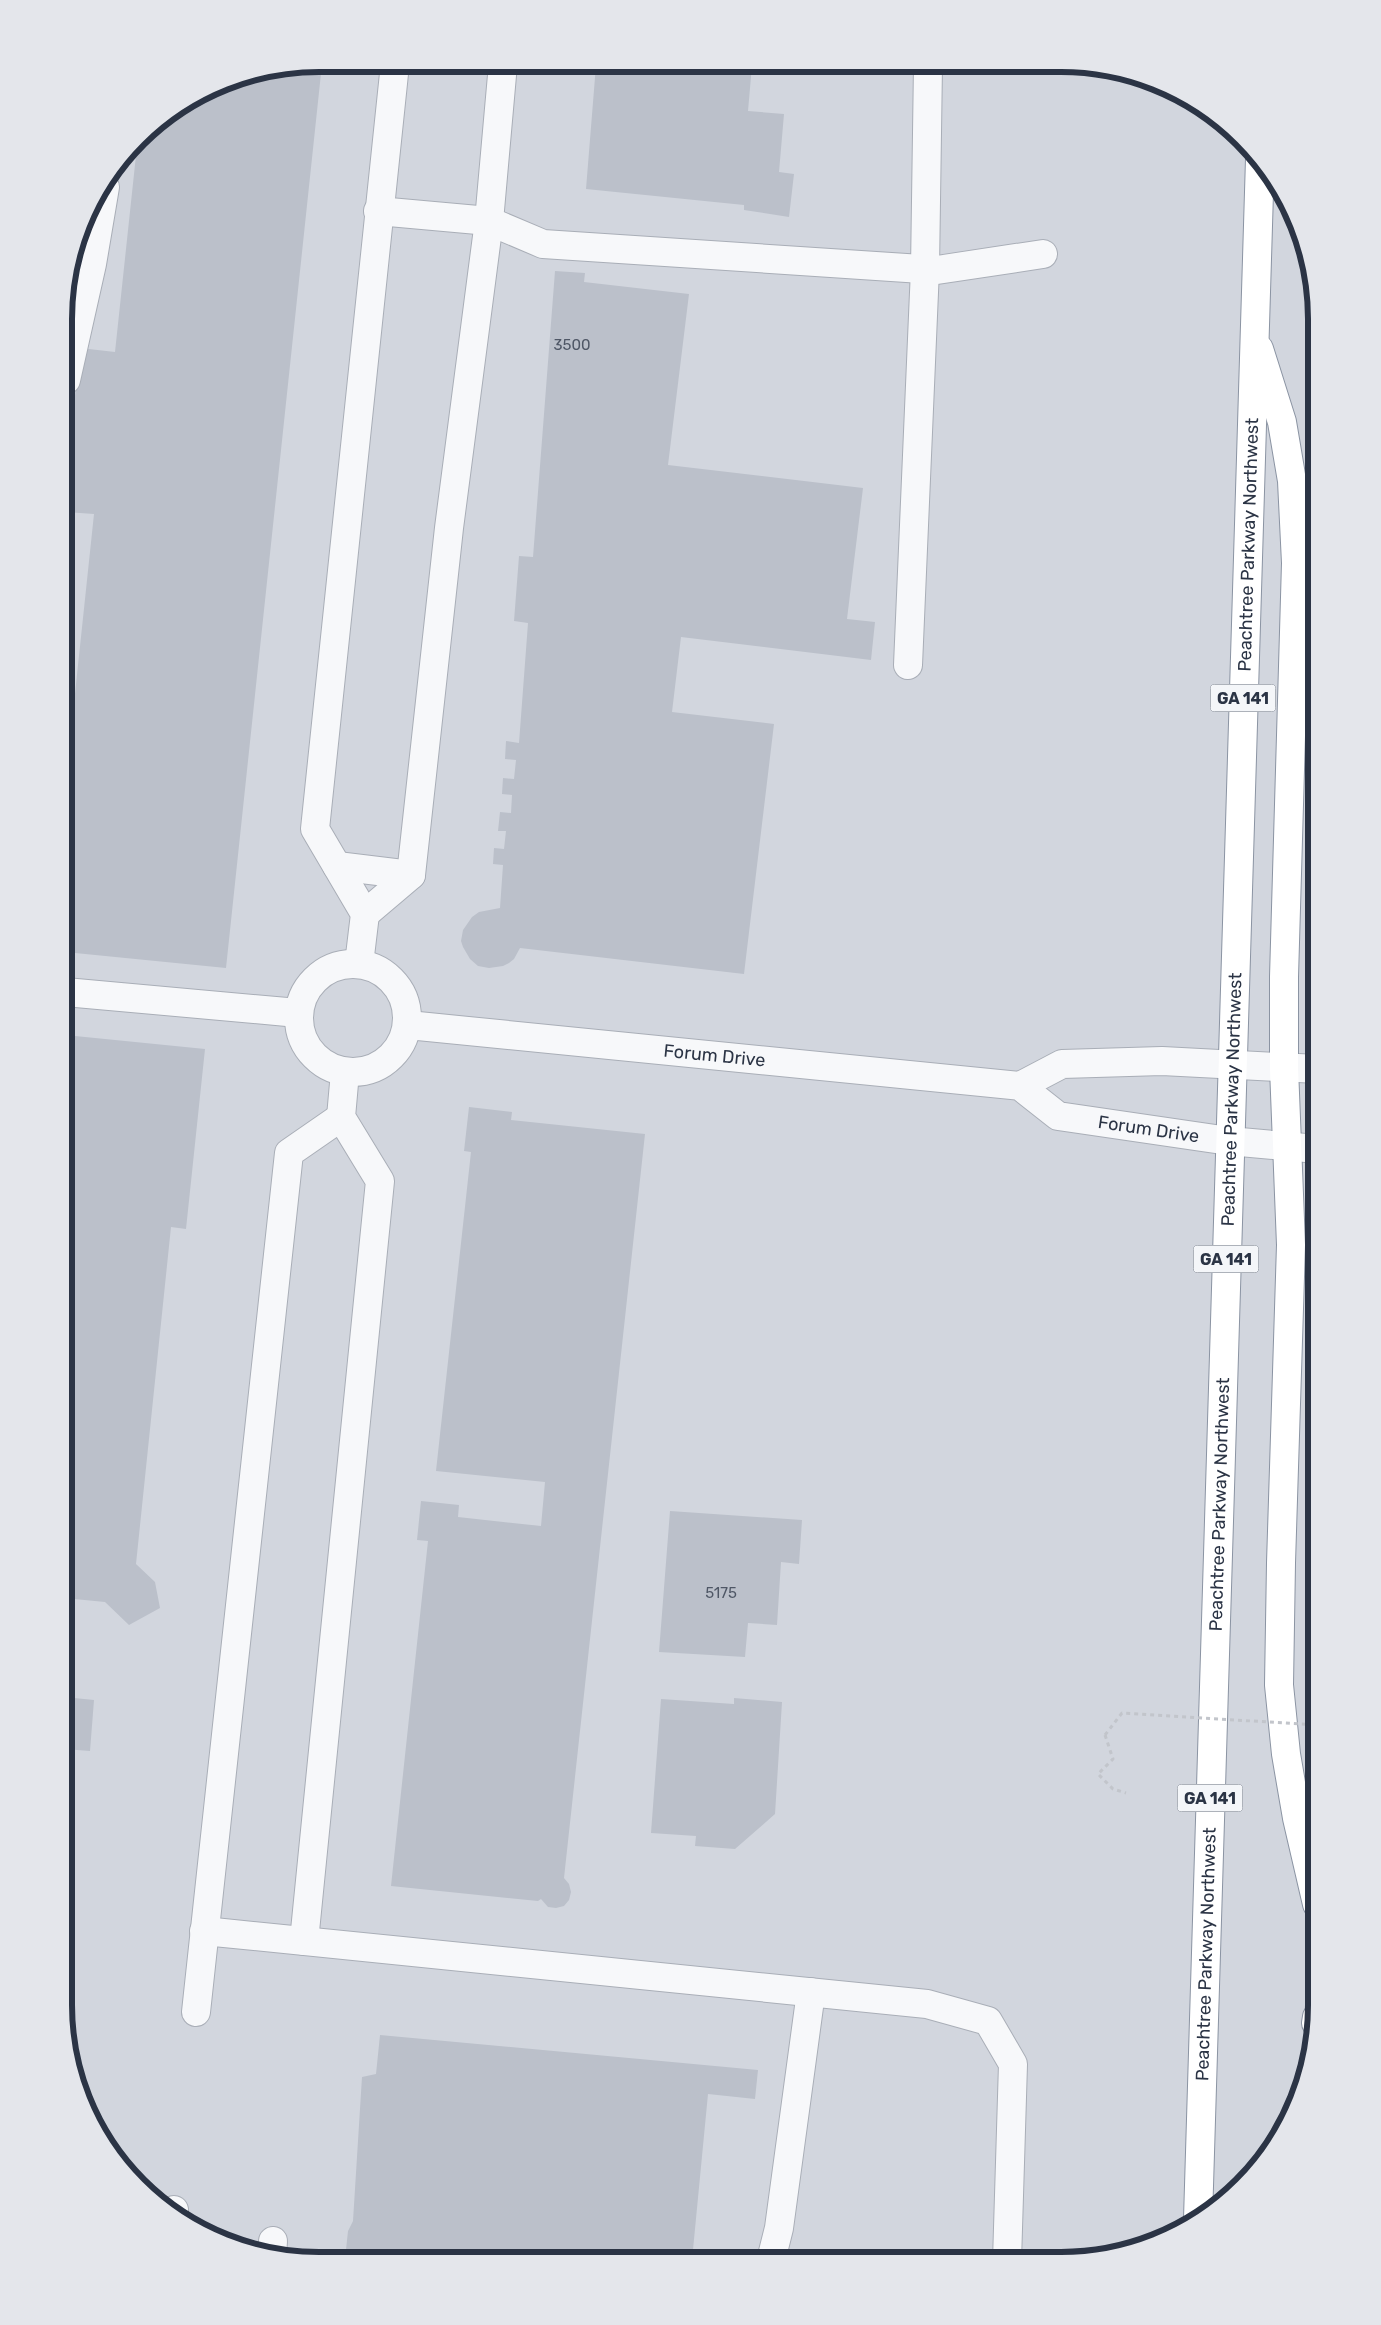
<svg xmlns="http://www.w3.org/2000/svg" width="1381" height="2325" viewBox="0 0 1381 2325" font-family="Rubik,sans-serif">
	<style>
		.built { fill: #d2d6de }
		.building { fill: #bbc0ca }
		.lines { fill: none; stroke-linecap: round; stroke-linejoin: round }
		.minor-casing { stroke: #a9aeb7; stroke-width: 30 }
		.highway-casing { stroke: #8b94a3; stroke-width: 30 }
		.path { stroke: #c2c5cb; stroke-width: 3; stroke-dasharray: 4 4; stroke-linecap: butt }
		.minor { stroke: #f7f8fa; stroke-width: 28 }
		.highway { stroke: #fff; stroke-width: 28 }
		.path-bridge { stroke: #c2c5cb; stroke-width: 3; stroke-dasharray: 4 4; stroke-linecap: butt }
		.labels { text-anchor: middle; stroke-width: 5; stroke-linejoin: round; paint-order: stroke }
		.number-label { font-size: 15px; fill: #4f5766 }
		.shield { fill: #f4f6f9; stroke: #676e7b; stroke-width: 1 }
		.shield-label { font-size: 16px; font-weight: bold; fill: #2b3445 }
		.street-label { font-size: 18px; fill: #2b3445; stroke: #f4f6f9 }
		.rim { fill: none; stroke: #2b3445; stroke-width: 6 }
	</style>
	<rect width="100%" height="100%" fill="#e4e7ec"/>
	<path class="built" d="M 320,64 L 1095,66 L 1160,83 L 1217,117 L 1265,164 L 1298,222 L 1317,320 L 1317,2022 L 1304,2088 L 1265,2161 L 1217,2208 L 1159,2242 L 1062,2261 L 287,2259 L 222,2242 L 164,2209 L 117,2161 L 83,2103 L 64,2005 L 66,287 L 90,206 L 151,127 L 222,83 Z"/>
	<path class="building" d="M 322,64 L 226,968 L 65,952 L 65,788 L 94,514 L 66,512 L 66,481 L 80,348 L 115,352 L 137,146 L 151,127 L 222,83 Z
		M 596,65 L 752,65 L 748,111 L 784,114 L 779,172 L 794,174 L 789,217 L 744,210 L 744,205 L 586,189 Z
		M 555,271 L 585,273 L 584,282 L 689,294 L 668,465 L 863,488 L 847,619 L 875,622 L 871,660 L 681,637 L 672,712 L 774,724 L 744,974 L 520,948 L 514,959 L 509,963 L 503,966 L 489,968 L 478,966 L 470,959 L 463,947 L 461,941 L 463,930 L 472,917 L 479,912 L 500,908 L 503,865 L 493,864 L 494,848 L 504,849 L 506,831 L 498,831 L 500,812 L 511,813 L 512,795 L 502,794 L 503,778 L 514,779 L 516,760 L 505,759 L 506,741 L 519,743 L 528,623 L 514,621 L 519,556 L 533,557 Z
		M 65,1035 L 205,1049 L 186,1229 L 171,1227 L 136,1564 L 155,1582 L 160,1608 L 129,1625 L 105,1602 L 64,1598 Z
		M 469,1107 L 512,1112 L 511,1120 L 645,1134 L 564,1878 L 569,1884 L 571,1892 L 569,1900 L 564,1906 L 556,1908 L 548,1907 L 541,1899 L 538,1901 L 391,1886 L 428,1541 L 417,1540 L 421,1501 L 459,1505 L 458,1517 L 541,1526 L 545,1482 L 436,1471 L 471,1152 L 464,1151 Z
		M 670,1511 L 802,1520 L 799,1564 L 781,1562 L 777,1625 L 748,1623 L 745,1657 L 659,1652 Z
		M 64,1697 L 94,1700 L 90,1751 L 64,1749 Z
		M 734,1698 L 782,1702 L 775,1814 L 735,1849 L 695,1846 L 696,1836 L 651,1833 L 661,1699 L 734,1704 Z
		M 380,2035 L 758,2070 L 755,2099 L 708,2094 L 692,2260 L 345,2259 L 348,2231 L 353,2221 L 362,2077 L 376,2074 Z"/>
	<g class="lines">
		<g class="minor-casing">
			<g id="minor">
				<path d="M 378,211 L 489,221 L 543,244 L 937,270 L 1043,254"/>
				<path d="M 66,380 L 92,264 L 105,187"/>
				<path d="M 908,665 L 925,269 L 928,65"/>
				<path d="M 337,866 L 411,875"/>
				<path d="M 365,914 L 411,875 L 449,528 L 489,221 L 503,64"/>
				<circle cx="353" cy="1018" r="54"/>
				<path d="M 359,964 L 365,914 L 315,829 L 395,64"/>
				<path d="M 65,992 L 298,1013"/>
				<path id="s1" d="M 408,1025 L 1020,1086 L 1058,1116 L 1229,1141 L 1317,1149"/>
				<path d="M 1020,1086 L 1062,1064 L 1162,1061 L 1317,1069"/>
				<path d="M 204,1931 L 927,2004 L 988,2021 L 1013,2064 L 1007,2261"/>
				<path d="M 304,1941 L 380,1181 L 341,1117 L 345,1072"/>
				<path d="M 196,2012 L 289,1153 L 341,1117"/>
				<path d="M 173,2214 L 174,2210"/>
				<path d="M 272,2255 L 273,2241"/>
				<path d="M 771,2260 L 779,2228 L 811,1992"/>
			</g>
		</g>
		<g class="highway-casing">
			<g id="highway">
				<path d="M 1259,349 L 1282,422 L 1292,481 L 1296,563 L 1284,977 L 1284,1068 L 1291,1245 L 1281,1563 L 1279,1685 L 1286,1754 L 1297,1818 L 1317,1904"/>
				<path d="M 1316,2023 L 1317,2017"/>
				<path id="s2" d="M 1198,2219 L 1260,159"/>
			</g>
		</g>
		<path class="path" d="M 1105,1735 L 1113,1759 L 1098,1774 L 1113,1789 L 1126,1793"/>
		<use href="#minor" class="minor"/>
		<use href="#highway" class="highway"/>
		<path class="path-bridge" d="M 1105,1735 L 1122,1713 L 1317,1725"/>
	</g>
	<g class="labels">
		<g class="number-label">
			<text x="572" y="350">3500</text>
			<text x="721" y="1598">5175</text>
		</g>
		<g class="shield">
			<rect x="1210.5" y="684.5" width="65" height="27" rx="4"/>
			<rect x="1193.5" y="1245.5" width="65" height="27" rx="4"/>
			<rect x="1177.5" y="1784.5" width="65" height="27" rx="4"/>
		</g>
		<g class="shield-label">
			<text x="1243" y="704">GA 141</text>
			<text x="1226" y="1265">GA 141</text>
			<text x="1210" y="1804">GA 141</text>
		</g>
		<g class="street-label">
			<text dy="6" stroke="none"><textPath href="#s2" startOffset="1675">Peachtree Parkway Northwest</textPath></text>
			<text dy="6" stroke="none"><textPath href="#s1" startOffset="308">Forum Drive</textPath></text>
			<text dy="6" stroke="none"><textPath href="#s2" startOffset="1120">Peachtree Parkway Northwest</textPath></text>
			<text dy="6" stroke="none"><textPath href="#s1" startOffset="755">Forum Drive</textPath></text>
			<text dy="6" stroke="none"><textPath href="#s2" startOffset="715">Peachtree Parkway Northwest</textPath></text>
			<text dy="6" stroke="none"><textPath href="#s2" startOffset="265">Peachtree Parkway Northwest</textPath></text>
		</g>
	</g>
	<path d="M0 0H1381V2325H0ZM319 72H1061A247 247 0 0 1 1308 319V2005A247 247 0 0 1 1061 2252H319A247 247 0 0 1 72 2005V319A247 247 0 0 1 319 72Z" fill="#e4e6eb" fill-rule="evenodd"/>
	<path class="rim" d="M319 72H1061A247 247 0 0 1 1308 319V2005A247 247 0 0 1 1061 2252H319A247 247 0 0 1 72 2005V319A247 247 0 0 1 319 72Z"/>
</svg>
